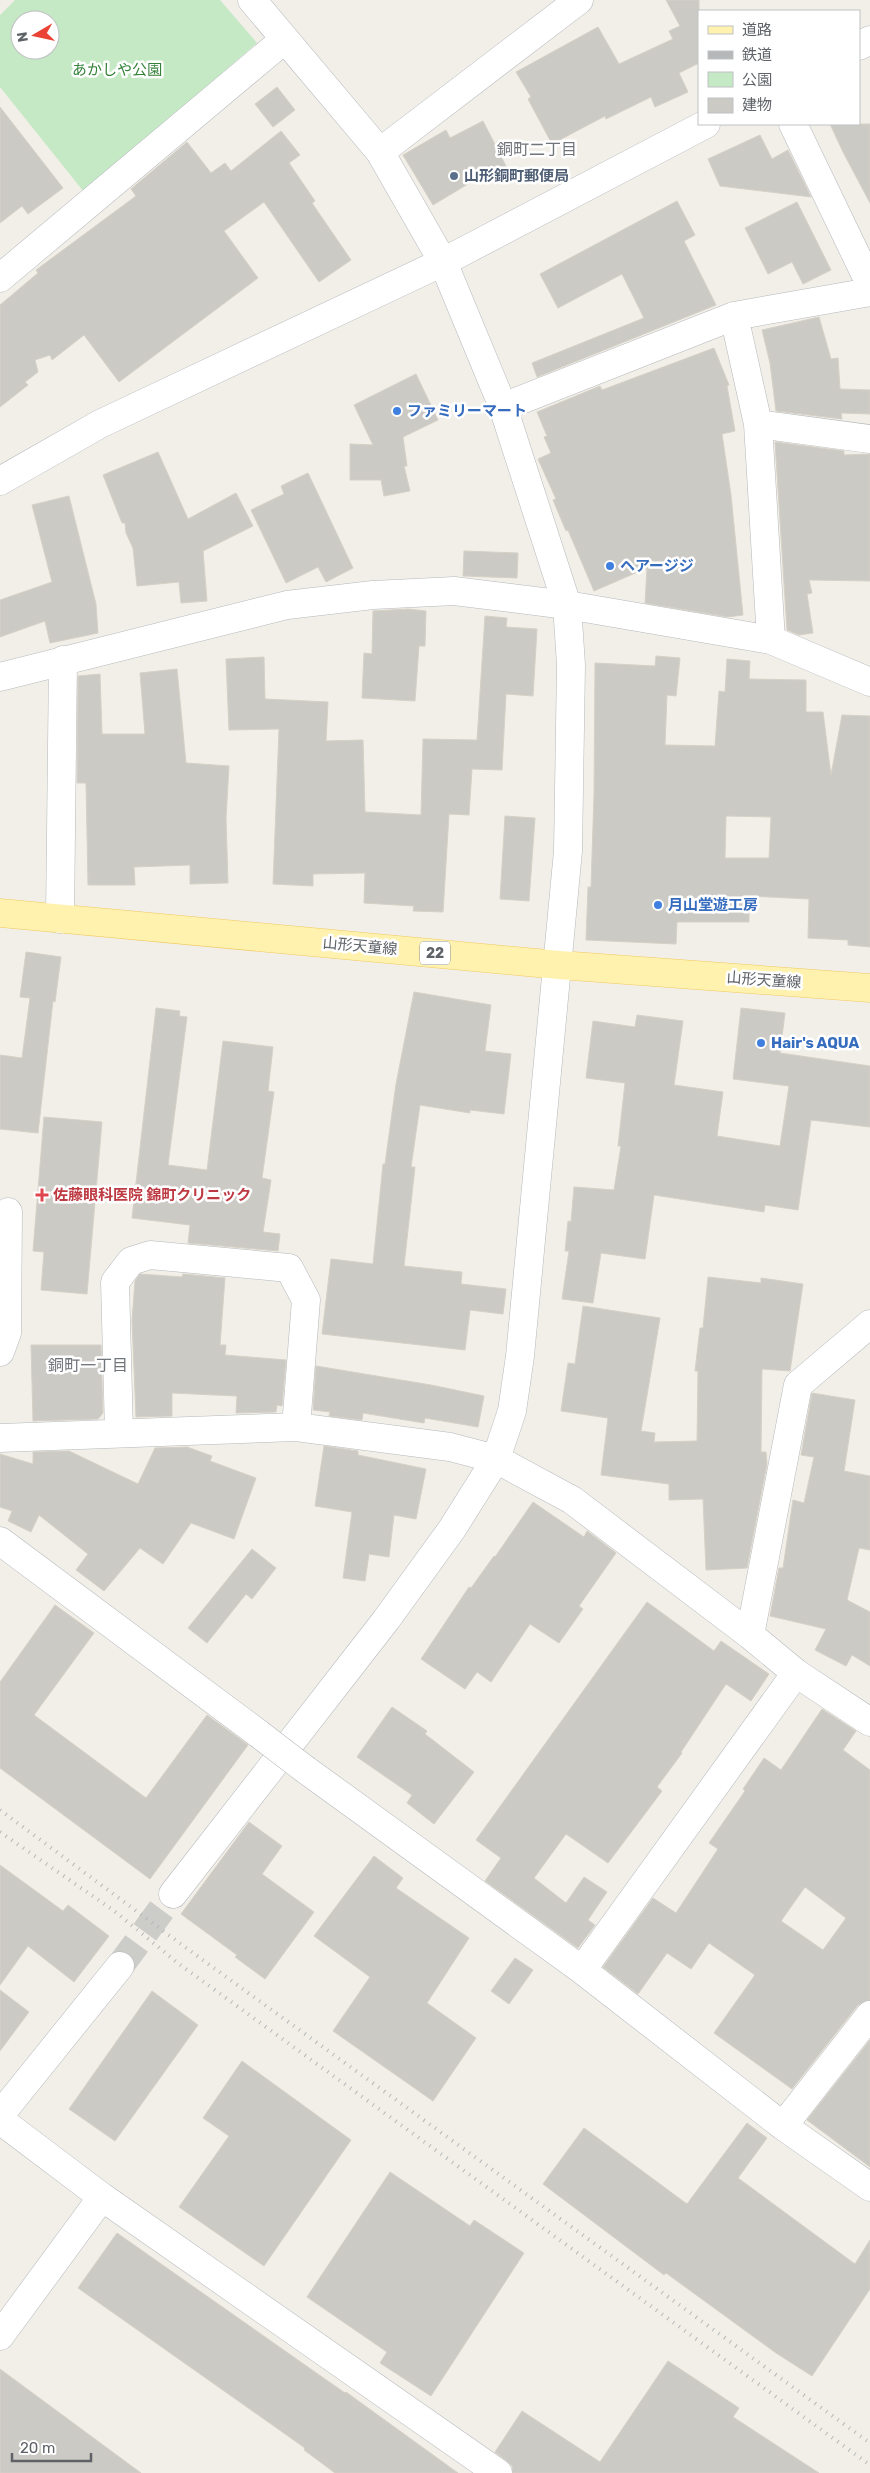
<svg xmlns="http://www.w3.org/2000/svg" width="870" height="2473" viewBox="0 0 870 2473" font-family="Rubik,'Noto Sans JP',sans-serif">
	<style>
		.green { fill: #c5e8c5; fill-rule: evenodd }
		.building { fill: #cccac5; stroke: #d6d1c6; fill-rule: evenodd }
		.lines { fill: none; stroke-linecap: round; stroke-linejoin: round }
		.minor-tunnel { stroke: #ccccc8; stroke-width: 28; stroke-dasharray: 28 14; stroke-linecap: butt }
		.minor-casing { stroke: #b5b8bc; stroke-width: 29 }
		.major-casing { stroke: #f2c960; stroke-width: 29 }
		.minor { stroke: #fff; stroke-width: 28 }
		.major { stroke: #fff2af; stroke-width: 28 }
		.rail { stroke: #b6b7b8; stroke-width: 4; stroke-dasharray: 1 6; stroke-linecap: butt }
		.minor-bridge-casing { stroke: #b5b8bc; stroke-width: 29; stroke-linecap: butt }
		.minor-bridge { stroke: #fff; stroke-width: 28 }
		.service-dot { fill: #5c6f8a; stroke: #fff; stroke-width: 2 }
		.shop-dot { fill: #3f7fe0; stroke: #fff; stroke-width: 2 }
		.health-dot { fill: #e0444e; stroke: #fff; stroke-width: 2 }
		.labels { text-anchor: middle; stroke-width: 5; stroke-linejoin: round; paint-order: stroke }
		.shield { fill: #fff; stroke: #8f9295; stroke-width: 1 }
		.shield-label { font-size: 14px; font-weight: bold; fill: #5f6368 }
		.park-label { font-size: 15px; fill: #348238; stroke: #fff }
		.service-label { font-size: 15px; font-weight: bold; fill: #4e5e75; stroke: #fff; text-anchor: start }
		.shop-label { font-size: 15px; font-weight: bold; fill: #366cbe; stroke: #fff; text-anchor: start }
		.street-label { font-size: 15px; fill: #5f6368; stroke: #fff }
		.health-label { font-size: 15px; font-weight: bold; fill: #be3a42; stroke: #fff; text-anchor: start }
		.neighbourhood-label { font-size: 16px; fill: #70757a; stroke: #fff }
	</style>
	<rect width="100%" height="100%" fill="#f1efe8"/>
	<path class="green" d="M 15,0 L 220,0 L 257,43 L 84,192 L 0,87 L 0,15 ZM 20,20 L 50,20 L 50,50 L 20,50 Z"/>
	<path class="building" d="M 666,0 L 699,0 L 699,63 L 679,73 L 688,92 L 655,107 L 651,97 L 606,119 L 605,116 L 552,144 L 528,99 L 531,97 L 516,72 L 598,27 L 619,64 L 673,39 L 669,31 L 680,26 Z
		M 277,87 L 295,110 L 273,127 L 255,104 Z
		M 0,107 L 63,188 L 28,214 L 22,206 L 0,223 Z
		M 483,121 L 507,168 L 485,179 L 483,175 L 433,205 L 403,155 L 446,130 L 450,138 Z
		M 830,124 L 870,124 L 870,203 L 843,152 Z
		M 281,131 L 300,155 L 289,163 L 315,201 L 312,203 L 351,260 L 319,282 L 264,202 L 224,231 L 258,278 L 119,382 L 84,335 L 52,360 L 50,355 L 35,360 L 38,372 L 25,382 L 28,385 L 0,407 L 0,305 L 38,273 L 36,270 L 136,196 L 131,189 L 187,142 L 211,173 L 225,163 L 231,171 Z
		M 760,135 L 772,159 L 788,150 L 811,197 L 720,186 L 708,159 Z
		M 677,201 L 695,235 L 684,241 L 716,305 L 537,377 L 532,363 L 644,318 L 622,274 L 558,308 L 540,274 Z
		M 797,202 L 831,270 L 803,284 L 792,262 L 768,274 L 745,228 Z
		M 819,317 L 831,359 L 838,358 L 840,389 L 870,390 L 870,414 L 841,413 L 842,419 L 776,411 L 770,363 L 762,330 Z
		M 714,348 L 729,385 L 727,386 L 735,431 L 722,434 L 731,495 L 743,615 L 728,617 L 645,603 L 647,568 L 594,591 L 568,530 L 566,531 L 553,500 L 556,499 L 538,459 L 551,453 L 544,437 L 547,436 L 537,412 L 600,386 L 602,390 Z
		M 416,374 L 438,420 L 403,437 L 407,466 L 404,466 L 410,491 L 384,496 L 381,480 L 350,480 L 350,444 L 373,445 L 354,405 Z
		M 775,442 L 844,451 L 844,455 L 870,454 L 870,581 L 809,580 L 812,593 L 807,594 L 813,633 L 799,635 L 787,630 Z
		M 158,452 L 188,519 L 236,493 L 253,526 L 203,551 L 207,601 L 181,603 L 179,582 L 137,586 L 133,548 L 126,533 L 125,523 L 122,523 L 103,475 Z
		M 308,473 L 353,568 L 326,582 L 318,567 L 286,583 L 251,510 L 284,494 L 281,486 Z
		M 69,496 L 96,604 L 98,633 L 50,643 L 45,621 L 0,637 L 0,600 L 52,582 L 32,505 Z
		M 464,551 L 518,553 L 517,578 L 463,576 Z
		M 408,609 L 426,611 L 425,646 L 419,646 L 415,701 L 362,698 L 364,653 L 372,654 L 373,611 Z
		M 485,616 L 507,618 L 506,627 L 537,629 L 533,696 L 506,694 L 502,770 L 472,769 L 469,815 L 449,814 L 443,912 L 413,911 L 414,906 L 364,903 L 365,873 L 313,874 L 313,886 L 273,884 L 279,729 L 229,730 L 226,659 L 264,657 L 265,699 L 328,702 L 326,741 L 363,740 L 365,812 L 421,815 L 423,739 L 477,740 Z
		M 656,656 L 680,658 L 676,696 L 667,695 L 665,745 L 715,746 L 719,691 L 725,692 L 727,659 L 750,661 L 749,679 L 806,680 L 806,712 L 823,712 L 831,775 L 842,715 L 870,716 L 870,947 L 848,945 L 848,940 L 808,938 L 809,899 L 749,896 L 749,922 L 677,922 L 676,944 L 586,940 L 588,887 L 591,887 L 594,794 L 595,663 L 655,666 ZM 726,816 L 771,817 L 769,858 L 725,858 Z
		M 177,669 L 186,763 L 229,766 L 226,818 L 228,883 L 190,884 L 190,865 L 134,867 L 135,885 L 88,885 L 86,783 L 77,783 L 78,676 L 100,674 L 102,734 L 145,734 L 140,673 Z
		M 505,816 L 535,818 L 529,901 L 500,899 Z
		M 26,952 L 61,957 L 55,1002 L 53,1001 L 38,1133 L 0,1129 L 0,1055 L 22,1058 L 30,998 L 20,997 Z
		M 414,992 L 491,1005 L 485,1051 L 511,1054 L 504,1114 L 470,1110 L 470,1113 L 420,1105 L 411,1167 L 415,1167 L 404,1266 L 462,1272 L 461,1284 L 506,1289 L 503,1314 L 470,1310 L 465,1350 L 322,1334 L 331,1259 L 373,1264 L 383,1164 L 385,1164 L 396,1084 Z
		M 156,1008 L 180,1011 L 179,1016 L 187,1017 L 168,1165 L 207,1170 L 223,1041 L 273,1047 L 268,1091 L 274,1092 L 262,1178 L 271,1180 L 263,1232 L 280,1234 L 278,1251 L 188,1243 L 190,1225 L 132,1218 Z
		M 741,1008 L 785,1013 L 780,1053 L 870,1066 L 870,1127 L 811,1120 L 798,1210 L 765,1205 L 764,1212 L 654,1195 L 645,1259 L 601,1253 L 593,1303 L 562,1299 L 569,1251 L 565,1251 L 568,1221 L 571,1222 L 574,1187 L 614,1190 L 621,1146 L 618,1146 L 625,1083 L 586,1078 L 593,1021 L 635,1027 L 637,1015 L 683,1021 L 674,1085 L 723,1092 L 717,1136 L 780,1146 L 789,1086 L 733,1079 Z
		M 44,1117 L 102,1122 L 87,1294 L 41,1290 L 44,1252 L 33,1251 Z
		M 140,1274 L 182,1277 L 183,1274 L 225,1278 L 220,1345 L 226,1345 L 225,1355 L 286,1360 L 282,1406 L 277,1405 L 276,1412 L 236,1413 L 237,1396 L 172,1393 L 172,1416 L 136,1417 L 132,1320 L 135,1281 Z
		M 708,1277 L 761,1283 L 761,1278 L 803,1284 L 790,1371 L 762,1369 L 761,1452 L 766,1452 L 767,1464 L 747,1568 L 706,1570 L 703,1499 L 669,1500 L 669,1484 L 601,1475 L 608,1418 L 561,1411 L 568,1363 L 575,1364 L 583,1306 L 660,1318 L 641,1431 L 655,1433 L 654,1442 L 697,1441 L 698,1371 L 695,1371 L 700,1328 L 703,1328 Z
		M 31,1345 L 101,1345 L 103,1413 L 98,1419 L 33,1421 Z
		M 316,1366 L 431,1385 L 484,1396 L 478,1427 L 425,1418 L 424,1423 L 363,1413 L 362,1420 L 329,1416 L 330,1412 L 313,1410 Z
		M 812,1393 L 855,1400 L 844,1471 L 870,1476 L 870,1550 L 859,1548 L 847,1600 L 870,1612 L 870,1666 L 852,1655 L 846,1666 L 815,1650 L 826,1629 L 770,1616 L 779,1568 L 783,1568 L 793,1500 L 804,1503 L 814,1457 L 801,1455 Z
		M 324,1446 L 358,1451 L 358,1455 L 426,1469 L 416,1519 L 394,1515 L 389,1557 L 369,1554 L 365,1581 L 343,1578 L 352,1512 L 315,1506 Z
		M 187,1447 L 212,1456 L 210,1461 L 256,1478 L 234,1539 L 191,1523 L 163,1564 L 140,1548 L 104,1591 L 76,1570 L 88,1554 L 39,1515 L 31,1532 L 8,1521 L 12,1511 L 0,1507 L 0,1454 L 33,1464 L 33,1452 L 69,1451 L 138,1484 L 155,1448 Z
		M 533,1502 L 584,1537 L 587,1531 L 616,1553 L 579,1606 L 583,1609 L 559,1643 L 530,1624 L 491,1682 L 477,1672 L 465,1689 L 421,1659 L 469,1587 L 471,1588 L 494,1556 L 495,1557 Z
		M 252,1549 L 276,1568 L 252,1599 L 246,1594 L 207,1643 L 188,1628 Z
		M 647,1602 L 714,1651 L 721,1641 L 769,1674 L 751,1701 L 726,1684 L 681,1752 L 682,1753 L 657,1787 L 662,1791 L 608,1863 L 566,1834 L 534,1878 L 566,1903 L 584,1877 L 607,1892 L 588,1920 L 595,1925 L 578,1948 L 485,1881 L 501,1858 L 476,1840 Z
		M 55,1605 L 94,1633 L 34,1715 L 146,1798 L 207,1715 L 248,1745 L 150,1879 L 0,1768 L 0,1682 Z
		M 392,1707 L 427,1731 L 425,1734 L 474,1772 L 434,1824 L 407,1803 L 412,1795 L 357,1757 Z
		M 822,1709 L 856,1731 L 843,1750 L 870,1770 L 870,2000 L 858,2005 L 792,2089 L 714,2033 L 755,1975 L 709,1943 L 691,1969 L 667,1953 L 638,1994 L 603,1967 L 653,1898 L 676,1913 L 718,1849 L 709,1843 L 745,1791 L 743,1789 L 764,1758 L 781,1770 ZM 805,1887 L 846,1918 L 823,1950 L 781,1921 Z
		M 249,1822 L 282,1846 L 262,1874 L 314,1912 L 265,1979 L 235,1957 L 237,1955 L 181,1914 Z
		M 374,1856 L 403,1878 L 396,1888 L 469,1938 L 427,2003 L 476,2038 L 433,2101 L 333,2031 L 370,1977 L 314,1936 Z
		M 0,1865 L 63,1911 L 68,1905 L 109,1936 L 74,1982 L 28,1946 L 0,1985 Z
		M 515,1958 L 533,1970 L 509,2004 L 491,1991 Z
		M 0,1990 L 29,2012 L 0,2051 Z
		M 152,1991 L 198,2025 L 115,2141 L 69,2109 Z
		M 870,2040 L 870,2167 L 807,2120 Z
		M 242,2061 L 351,2140 L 264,2266 L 179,2207 L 229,2136 L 203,2118 Z
		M 747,2123 L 767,2138 L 738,2178 L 855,2264 L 870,2240 L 870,2289 L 812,2376 L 776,2353 L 666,2273 L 664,2275 L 543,2184 L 584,2128 L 687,2204 Z
		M 390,2172 L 470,2226 L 474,2220 L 524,2253 L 431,2396 L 380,2363 L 387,2352 L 307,2297 Z
		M 117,2233 L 345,2393 L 346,2392 L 458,2473 L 335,2473 L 304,2450 L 305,2448 L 78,2288 Z
		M 668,2361 L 739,2408 L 733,2417 L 819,2473 L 513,2473 L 512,2466 L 507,2461 L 495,2452 L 522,2411 L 600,2462 Z
		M 0,2369 L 141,2473 L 0,2473 Z"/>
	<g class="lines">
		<path class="minor-tunnel" d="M 120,1966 L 173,1894"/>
		<g class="minor-casing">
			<path id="minor" d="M 859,46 L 870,40
				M 793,124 L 870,284
				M 380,152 L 579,0
				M 0,278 L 285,39
				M 734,316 L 758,424 L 771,640
				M 503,407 L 734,316 L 870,292
				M 758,424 L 870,439
				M 0,481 L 100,424 L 443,262 L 706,124
				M 0,677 L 287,605 L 373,595 L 454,591 L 567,605 L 771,640 L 870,682
				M 60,919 L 63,660
				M 0,1352 L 7,1333 L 8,1212
				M 119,1432 L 115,1282 L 131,1261 L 150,1255 L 289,1268 L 306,1300 L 296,1427
				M 0,1438 L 296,1427 L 450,1447 L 496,1459 L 572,1500 L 750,1635 L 796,1673 L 870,1722
				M 0,1541 L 259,1734
				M 750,1635 L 798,1385 L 870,1324
				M 306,1770 L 582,1970 L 783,2126 L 870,2187
				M 173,1894 L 386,1620 L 452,1529 L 496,1459 L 512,1411 L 520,1356 L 568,851 L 571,665 L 567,605 L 503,407 L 443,262 L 380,152 L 252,0
				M 582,1970 L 796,1673
				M 0,2115 L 120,1966
				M 0,2120 L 102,2197 L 498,2473
				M 783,2126 L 870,2015
				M 0,2336 L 102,2197"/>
		</g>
		<g class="major-casing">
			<path id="major" d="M 0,913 L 559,965 L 870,988"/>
		</g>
		<use href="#minor" class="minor"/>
		<use href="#major" class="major"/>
		<path class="rail" d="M 0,1810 L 189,1950 L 870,2443
			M 0,1832 L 113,1910 L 179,1964 L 870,2465"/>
		<g class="minor-bridge-casing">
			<path id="minor-bridge" d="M 259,1734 L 306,1770"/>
		</g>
		<use href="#minor-bridge" class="minor-bridge"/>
	</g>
	<circle class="service-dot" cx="454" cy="176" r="5"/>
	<g class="shop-dot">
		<circle cx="397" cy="411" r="5"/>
		<circle cx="610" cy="566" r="5"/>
		<circle cx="658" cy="905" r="5"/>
		<circle cx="761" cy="1043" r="5"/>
	</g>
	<path class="health-dot" d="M39.5 1187.5h5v5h5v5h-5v5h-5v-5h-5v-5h5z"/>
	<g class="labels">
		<rect class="shield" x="420" y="941.5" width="30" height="23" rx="4"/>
		<g class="shield-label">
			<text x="435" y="958">22</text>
		</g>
		<g class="park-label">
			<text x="117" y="75">あかしや公園</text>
		</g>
		<g class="service-label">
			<text x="464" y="181">山形銅町郵便局</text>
		</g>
		<g class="shop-label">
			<text x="407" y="416">ファミリーマート</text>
			<text x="620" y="571">ヘアージジ</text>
			<text x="668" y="910">月山堂遊工房</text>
			<text x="771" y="1048">Hair's AQUA</text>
		</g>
		<g class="street-label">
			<text transform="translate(360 946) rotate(5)" y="5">山形天童線</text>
			<text transform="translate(764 980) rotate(4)" y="5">山形天童線</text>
		</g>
		<g class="health-label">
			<text x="53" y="1200">佐藤眼科医院 錦町クリニック</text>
		</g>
		<g class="neighbourhood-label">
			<text x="537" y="155">銅町二丁目</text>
			<text x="88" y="1371">銅町一丁目</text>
		</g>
	</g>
	<rect x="698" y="10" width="162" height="115" fill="#ffffff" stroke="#bfc1c3"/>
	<rect x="708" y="26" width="25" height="8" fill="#fff2af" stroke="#bfc1c3"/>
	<text x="742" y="35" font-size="15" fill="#5f6368">道路</text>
	<rect x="708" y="51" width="25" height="8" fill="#b6b7b8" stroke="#bfc1c3"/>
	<text x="742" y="60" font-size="15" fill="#5f6368">鉄道</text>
	<rect x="708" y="72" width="25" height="15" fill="#c5e8c5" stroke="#bfc1c3"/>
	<text x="742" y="85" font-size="15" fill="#5f6368">公園</text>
	<rect x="708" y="98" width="25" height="15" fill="#cccac5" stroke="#bfc1c3"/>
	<text x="742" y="110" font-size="15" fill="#5f6368">建物</text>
	<g transform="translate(35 35) rotate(261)"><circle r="24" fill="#ffffff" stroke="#bfc1c3"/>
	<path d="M0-4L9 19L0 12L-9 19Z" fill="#ea4335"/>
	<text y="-8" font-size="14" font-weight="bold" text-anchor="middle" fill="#5f6368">N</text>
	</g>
	<path d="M12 2453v8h79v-8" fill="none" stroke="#5f6368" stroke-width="2.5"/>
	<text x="20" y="2453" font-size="15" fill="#5f6368" stroke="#ffffff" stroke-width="4" paint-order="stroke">20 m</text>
</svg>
